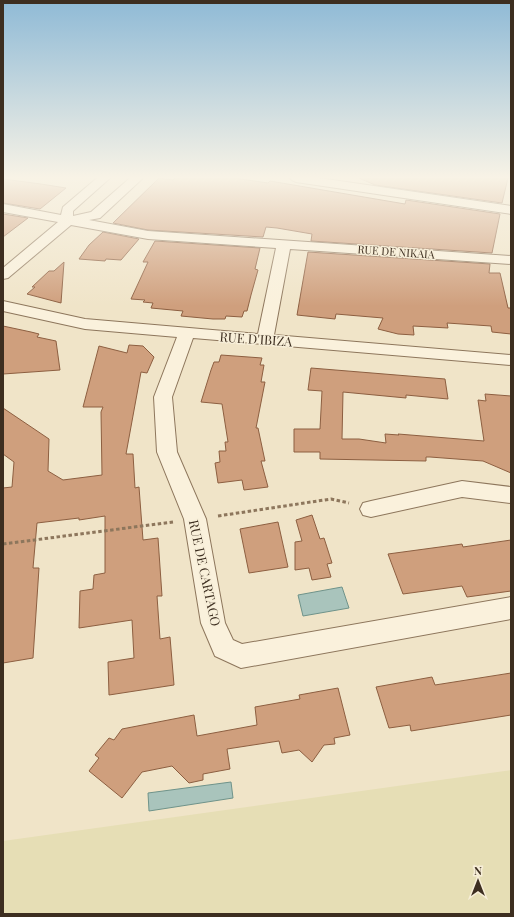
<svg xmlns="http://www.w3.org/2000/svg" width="514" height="917" viewBox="0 0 514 917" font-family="'Playfair Display',serif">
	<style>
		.farmland { fill: #e6deb5 }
		.water { fill: #a9c4bc; stroke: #6f938a }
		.building { fill: #cf9f7d; stroke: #8d5f41 }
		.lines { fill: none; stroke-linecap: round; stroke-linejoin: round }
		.minor-casing { stroke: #8d765c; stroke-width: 2 }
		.path { stroke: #8d765c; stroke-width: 3; stroke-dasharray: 3.5 2.5; stroke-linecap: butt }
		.minor { fill: #faf1dc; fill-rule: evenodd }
		.labels { text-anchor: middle; stroke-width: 3; stroke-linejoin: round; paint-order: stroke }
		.far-street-label { font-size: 11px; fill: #3d2e20; stroke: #f7eed8 }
		.street-label { font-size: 13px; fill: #3d2e20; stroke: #f7eed8 }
	</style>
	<rect width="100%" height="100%" fill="#f0e4c8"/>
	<path class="farmland" d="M 511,770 L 511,914 L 3,914 L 3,841 Z"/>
	<path class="water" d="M 342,587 L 349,608 L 303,616 L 298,595 Z
		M 231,782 L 233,798 L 149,811 L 148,793 Z"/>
	<path class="building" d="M 159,178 L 173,180 L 175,178 L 234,178 L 268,183 L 270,181 L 405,204 L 406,200 L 500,214 L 492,253 L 311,241 L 312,234 L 277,228 L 266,227 L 263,237 L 148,230 L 113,223 Z
		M 359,178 L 508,178 L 502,203 L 375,185 Z
		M 3,179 L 41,184 L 66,188 L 40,209 L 3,203 Z
		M 3,214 L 28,218 L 3,237 Z
		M 103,232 L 139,239 L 121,260 L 106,259 L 105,261 L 79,259 L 89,245 Z
		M 155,241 L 260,248 L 255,269 L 258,270 L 251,295 L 247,311 L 244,311 L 242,317 L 226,316 L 225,319 L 213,319 L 181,316 L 183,311 L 151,308 L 153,303 L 143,302 L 145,300 L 131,299 L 148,262 L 143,262 Z
		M 308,252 L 490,264 L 489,273 L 500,273 L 508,308 L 511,308 L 511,334 L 492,332 L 491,326 L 447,323 L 448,328 L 413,326 L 414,335 L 398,334 L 378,329 L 383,318 L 336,314 L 335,319 L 297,315 Z
		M 64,262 L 61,303 L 27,294 L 35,287 L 32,287 L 49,271 L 54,271 Z
		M 3,326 L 31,332 L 39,334 L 37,337 L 56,341 L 60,370 L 3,374 Z
		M 129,345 L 143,346 L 154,357 L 147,373 L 141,372 L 126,454 L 133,454 L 135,488 L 139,487 L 143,540 L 158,538 L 162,596 L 157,596 L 160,639 L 170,637 L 174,685 L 109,695 L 108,662 L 134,658 L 132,620 L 79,628 L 80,591 L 93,589 L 94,575 L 105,573 L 105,516 L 79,520 L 79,518 L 37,523 L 33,568 L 39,568 L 33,658 L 3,663 L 3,488 L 12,487 L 14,462 L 3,454 L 3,408 L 49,439 L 48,471 L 63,480 L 102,475 L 101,412 L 103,407 L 83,407 L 99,346 L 127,353 Z
		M 221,355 L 262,358 L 260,365 L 264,365 L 261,382 L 265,382 L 256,428 L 258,428 L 265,461 L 261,461 L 268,487 L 244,490 L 242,480 L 218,483 L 215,463 L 220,462 L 219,451 L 226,451 L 225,442 L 228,442 L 222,404 L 201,402 L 211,370 L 214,362 L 219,362 Z
		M 311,368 L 445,379 L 448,399 L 406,395 L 406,398 L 343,392 L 342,439 L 359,439 L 386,443 L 385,434 L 399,435 L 398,434 L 484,441 L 478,400 L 486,401 L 485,394 L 511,396 L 511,473 L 483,461 L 430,457 L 426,457 L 426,461 L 320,459 L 320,452 L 294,452 L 294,429 L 320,429 L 322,391 L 308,390 Z
		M 312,515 L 320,539 L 324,538 L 332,563 L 327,564 L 331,577 L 312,580 L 309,568 L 295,570 L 295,542 L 302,541 L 296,520 Z
		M 278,522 L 288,567 L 249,573 L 240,529 Z
		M 511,540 L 511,591 L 467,597 L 462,586 L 403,594 L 388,554 L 462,544 L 463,547 Z
		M 511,673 L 511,715 L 411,731 L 410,725 L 389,728 L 376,687 L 432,677 L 435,685 Z
		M 338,688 L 350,735 L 334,738 L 335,744 L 324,745 L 312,762 L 299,750 L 282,753 L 279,741 L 227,749 L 230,769 L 203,774 L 203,780 L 189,783 L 172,766 L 142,772 L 122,798 L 89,771 L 99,758 L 95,755 L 109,738 L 114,740 L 122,729 L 194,715 L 197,736 L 257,725 L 255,707 L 300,699 L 299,695 Z"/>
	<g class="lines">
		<g class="minor-casing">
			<path id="minor" d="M 97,178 L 110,178 L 73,211 L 73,216 L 91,212 L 130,178 L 143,178 L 100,218 L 89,220 L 148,231 L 511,256 L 511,264 L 290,249 L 274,335 L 511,355 L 511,365 L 193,338 L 172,397 L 177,452 L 206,519 L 225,623 L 233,640 L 242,644 L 511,597 L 511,619 L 241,668 L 215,656 L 201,623 L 184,519 L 157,452 L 154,397 L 177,337 L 85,329 L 3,311 L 3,301 L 85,319 L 258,334 L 276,248 L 148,239 L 71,225 L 8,278 L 3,279 L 3,268 L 58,222 L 3,212 L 3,204 L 61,215 L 63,207 Z
				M 290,178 L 319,178 L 511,206 L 511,214 L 296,182 L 292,180 Z
				M 462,481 L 511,487 L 511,503 L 462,497 L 371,517 L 363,515 L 360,509 L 363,503 L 371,501 Z"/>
		</g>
		<path class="path" d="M 218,516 L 331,499 L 349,503
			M 3,544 L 173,522"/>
		<use href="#minor" class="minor"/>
	</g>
	<linearGradient id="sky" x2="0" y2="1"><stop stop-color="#8fbad6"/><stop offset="0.58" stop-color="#f8f3e6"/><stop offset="1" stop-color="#f8f3e6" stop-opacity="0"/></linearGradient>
	<rect width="514" height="306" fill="url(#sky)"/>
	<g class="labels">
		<g class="far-street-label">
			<text transform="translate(396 252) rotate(4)" y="4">RUE DE NIKAIA</text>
		</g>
		<g class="street-label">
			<text transform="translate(256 339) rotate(4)" y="5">RUE D'IBIZA</text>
			<text transform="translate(205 573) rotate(78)" y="5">RUE DE CARTAGO</text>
		</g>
	</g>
	<rect width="514" height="917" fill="none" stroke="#3d2e20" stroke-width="8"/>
	<g transform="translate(478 881)" stroke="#f7eed8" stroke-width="3" paint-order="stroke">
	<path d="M0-3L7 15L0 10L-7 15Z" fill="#3d2e20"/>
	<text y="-6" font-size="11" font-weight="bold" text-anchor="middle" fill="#3d2e20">N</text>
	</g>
</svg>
